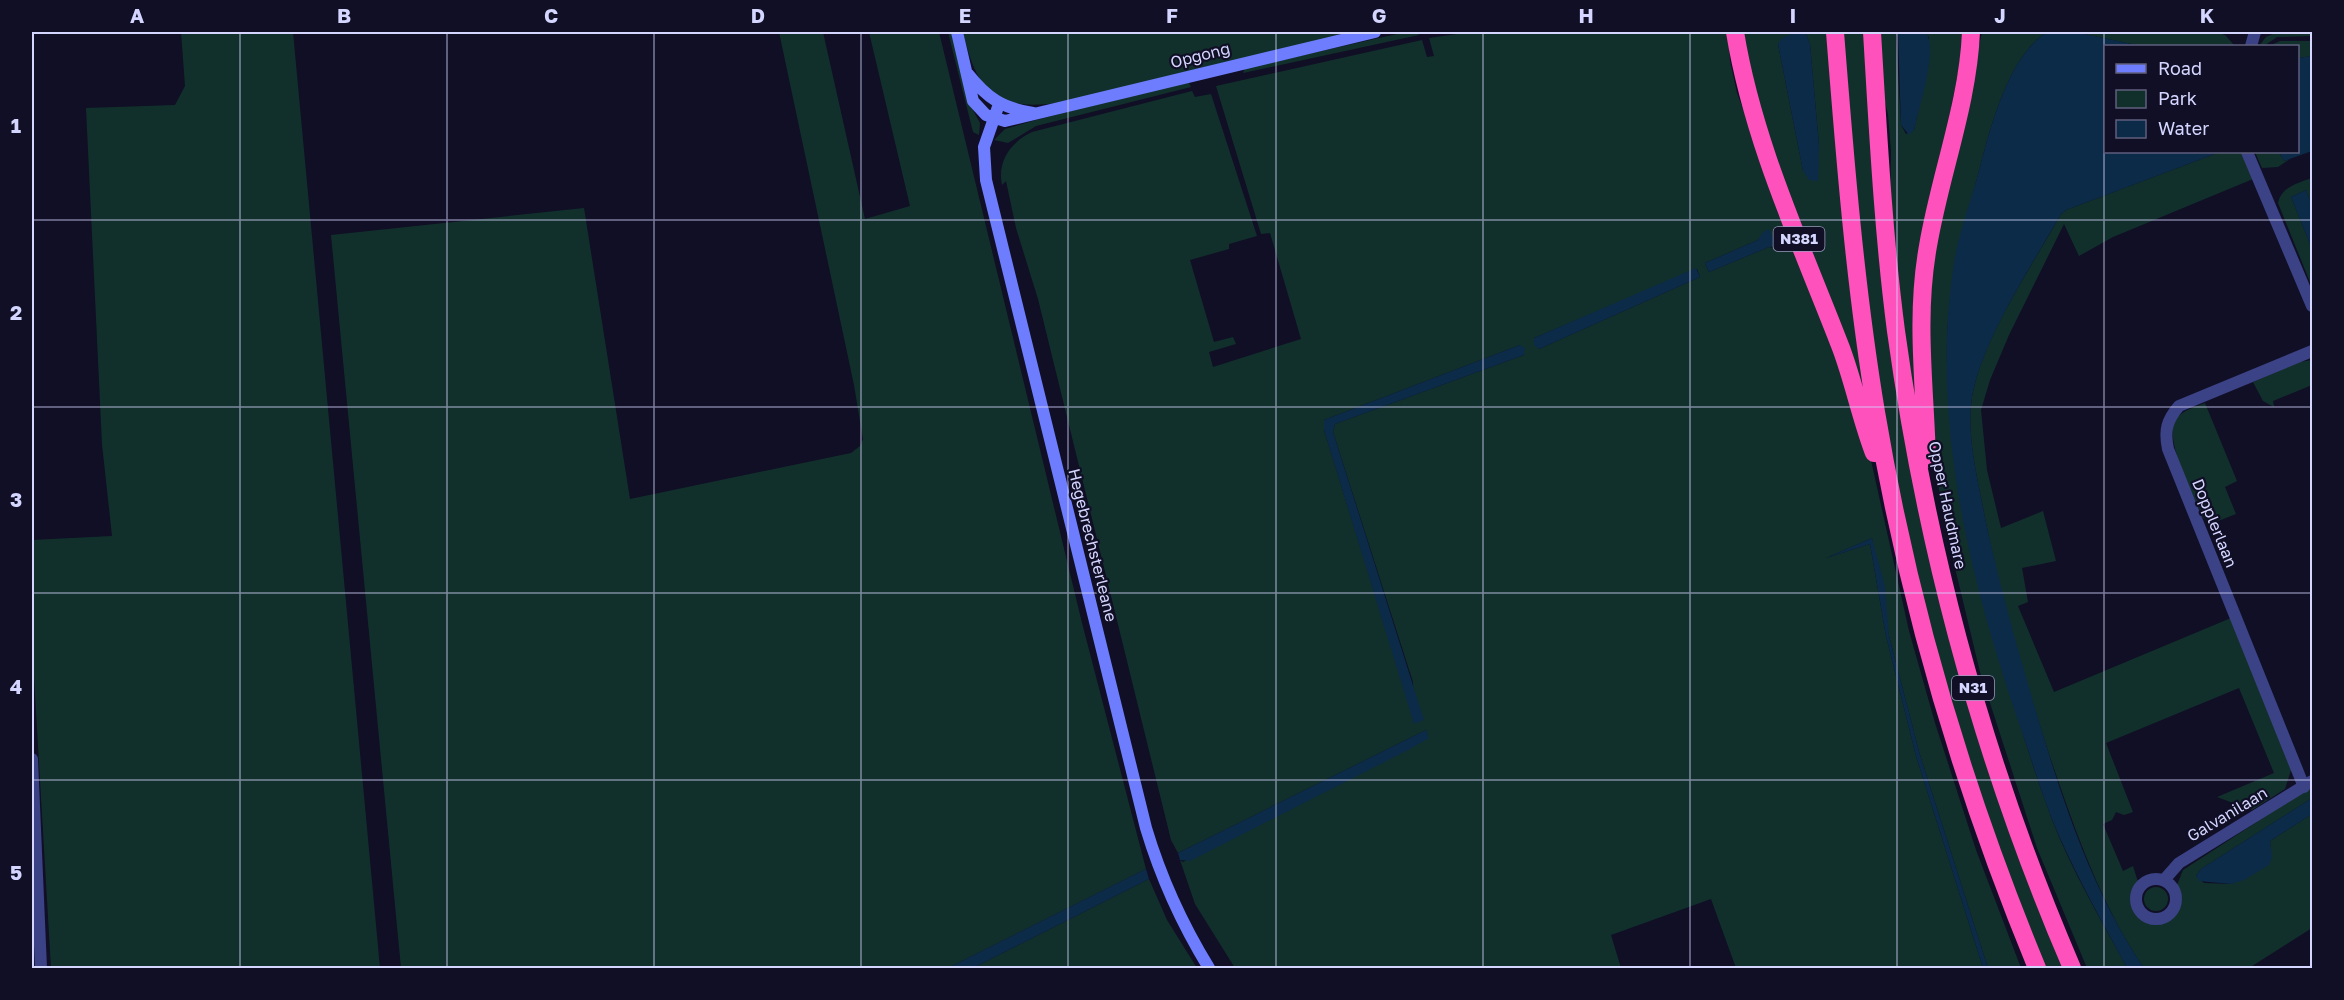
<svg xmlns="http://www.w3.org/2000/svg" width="2344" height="1000" viewBox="0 0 2344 1000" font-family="'Golos Text',sans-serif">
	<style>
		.green { fill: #12302b; fill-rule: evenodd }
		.water { fill: #0c2b48 }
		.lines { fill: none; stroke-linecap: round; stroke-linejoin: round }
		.street { stroke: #3b4285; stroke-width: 12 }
		.secondary { stroke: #6d7dfe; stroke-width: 12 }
		.highway { stroke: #fe51bc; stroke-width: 18 }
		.grid { fill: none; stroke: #d5d6ff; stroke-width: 1.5; stroke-opacity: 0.55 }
		.labels { text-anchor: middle; stroke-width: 4.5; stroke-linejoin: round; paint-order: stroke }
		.shield { fill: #100f26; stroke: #9a9abe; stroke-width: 1.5 }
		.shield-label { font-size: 15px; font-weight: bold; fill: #d5d6ff }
		.street-label { font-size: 16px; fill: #d5d6ff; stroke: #100f26 }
		.neatline { fill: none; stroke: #d5d6ff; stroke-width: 2 }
		.grid-label { font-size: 20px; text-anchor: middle; font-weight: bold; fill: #d5d6ff }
	</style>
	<rect width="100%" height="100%" fill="#100f26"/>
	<path class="green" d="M 181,32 L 293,32 L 380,968 L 51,968 L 33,660 L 32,540 L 112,536 L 102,444 L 86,108 L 175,105 L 185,86 Z
		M 779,32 L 823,32 L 865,219 L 910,206 L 869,32 L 939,32 L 1082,623 L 1146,869 L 948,968 L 401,968 L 331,235 L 584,208 L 630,499 L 851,453 L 860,446 L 863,439 L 854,385 Z
		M 948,32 L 952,32 L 968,101 L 980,123 L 979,135 L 973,132 Z
		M 963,32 L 1353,32 L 1057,103 C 994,111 977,91 963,32 Z
		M 1406,32 L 1417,32 L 1419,35 L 1243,73 L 1245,68 Z
		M 1471,32 L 1729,32 L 1730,61 L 1737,93 L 1866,438 L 1909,631 L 1935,723 L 1976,850 L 2021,968 L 1988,968 L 1920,755 L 1889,636 L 1872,538 L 1826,558 L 1870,544 L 1886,636 L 1916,756 L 1983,968 L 1736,968 L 1711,899 L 1611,935 L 1621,968 L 1235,968 L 1195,904 L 1180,860 L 1183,862 L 1428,738 L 1426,730 L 1178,853 L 1171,840 L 1038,299 L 1016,228 L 1006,181 L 1002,185 C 997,161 1011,142 1032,132 L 1192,91 L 1195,97 L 1211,94 L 1257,236 L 1229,244 L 1229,249 L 1190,260 L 1214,342 L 1233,337 L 1236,344 L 1209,352 L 1213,367 L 1301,339 L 1270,233 L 1261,234 L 1216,86 L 1422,40 L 1427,57 L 1434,56 L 1429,38 ZM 1763,234 L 1772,248 L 1769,247 L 1709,272 L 1705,263 L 1758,240 ZM 1697,269 L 1700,277 L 1539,349 L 1534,338 ZM 1520,345 L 1524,355 L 1335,424 L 1333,432 L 1413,682 L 1415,724 L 1324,430 L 1324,420 Z
		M 1739,32 L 1828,32 L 1870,415 L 1764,140 ZM 1799,32 L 1806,34 L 1810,44 L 1819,145 L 1803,171 L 1778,44 Z
		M 1842,32 L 1866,32 L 1920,505 L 2064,968 L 2044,968 C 1986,820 1934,668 1901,512 C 1868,353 1857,192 1842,32 Z
		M 1879,32 L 1898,32 L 1896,37 L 1901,125 L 1906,134 L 1914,130 L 1928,67 L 1929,37 L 1921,32 L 1966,32 L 1924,246 L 1919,428 L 1902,319 L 1890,205 L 1891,151 L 1888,114 L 1882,90 Z
		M 1982,32 L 2047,32 C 2009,56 1991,125 1980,167 C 1965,224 1948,282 1947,342 C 1945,427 1963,507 1983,588 C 2003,666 2023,742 2051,817 C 2071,870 2101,919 2127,968 L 2087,968 L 2037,848 L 1980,672 L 1945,526 L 1929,428 L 1925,295 Z
		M 2075,32 L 2215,32 L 2225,35 L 2235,46 L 2141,46 Z
		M 2277,32 L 2312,32 L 2312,36 L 2277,37 L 2264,46 L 2259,46 L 2266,37 Z
		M 2280,41 L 2312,41 L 2312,56 L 2298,58 L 2298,46 L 2269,46 Z
		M 1188,81 L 1191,87 L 1036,126 L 1008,143 L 994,140 L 1005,129 L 1036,120 Z
		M 2220,152 L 2241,152 L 2253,179 L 2113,237 L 2079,256 L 2064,224 L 2009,335 L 1990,380 L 1981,410 L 1987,470 L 2001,528 L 2043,511 L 2056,561 L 2022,568 L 2028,602 L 2018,606 L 2054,692 L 2231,618 L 2292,767 L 2285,789 L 2252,810 L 2217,797 L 2274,773 L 2239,688 L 2106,743 L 2133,812 L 2124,815 L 2116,812 L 2112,820 L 2103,824 L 2123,871 L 2133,866 L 2138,882 L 2132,900 L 2139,915 L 2154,923 L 2169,919 L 2178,907 L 2177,885 L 2183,870 L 2312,786 L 2312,798 L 2201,869 L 2196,876 L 2204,883 L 2231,884 L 2271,857 L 2270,841 L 2312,814 L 2312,928 L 2249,968 L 2144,968 C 2100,904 2074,827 2049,754 C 2024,676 2001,598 1985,518 C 1978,479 1966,437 1972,397 C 1983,337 2031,268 2061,214 L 2066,210 Z
		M 2255,152 L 2279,152 L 2284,161 L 2290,159 L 2278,167 L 2262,168 Z
		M 2312,178 L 2312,206 L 2306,190 L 2291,197 L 2312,249 L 2312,287 L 2278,203 C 2281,187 2298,183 2312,178 Z
		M 2312,360 L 2312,385 L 2273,401 L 2274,407 L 2263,401 L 2253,382 L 2300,362 Z
		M 2205,403 L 2237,481 L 2225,487 L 2236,514 L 2213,523 L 2203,518 C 2195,497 2162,438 2176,419 C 2183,410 2195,407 2205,403 Z
		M 1149,879 L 1167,920 L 1197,968 L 973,968 Z
		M2144 899a12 12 0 1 1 24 0a12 12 0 1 1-24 0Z"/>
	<path class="water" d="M 1799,32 L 1806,34 L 1810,44 L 1819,145 L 1818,181 L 1809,180 L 1803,171 L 1778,44 L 1783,37 Z
		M 1898,32 L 1926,33 C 1938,48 1920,104 1916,122 L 1914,130 L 1909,135 L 1901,125 Z
		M 2047,32 L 2075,32 L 2141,46 L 2106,46 L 2106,152 L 2220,152 L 2066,210 L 2061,214 C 2031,267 1983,338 1972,397 C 1966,437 1978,479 1985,518 C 1997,574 2012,629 2028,684 C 2056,781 2087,884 2144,968 L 2127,968 C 2104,925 2079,881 2059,836 C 2044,802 2034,767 2022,732 C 1971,585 1929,420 1954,263 C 1959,230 1972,199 1980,167 C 1991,125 2009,56 2047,32 Z
		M 2312,56 L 2312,151 L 2284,161 L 2279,152 L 2298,152 L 2298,58 Z
		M 2306,190 L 2312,206 L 2312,249 L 2291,197 Z
		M 1769,229 L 1777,246 L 1769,247 L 1709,272 L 1705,263 L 1758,240 L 1763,232 Z
		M 1696,268 L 1700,277 L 1539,349 L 1534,345 L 1534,338 Z
		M 1520,345 L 1525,348 L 1524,355 L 1335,424 L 1333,432 L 1424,720 L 1414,724 L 1324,430 L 1324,420 Z
		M 1872,538 L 1885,586 L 1889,636 L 1920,755 L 1988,968 L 1983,968 L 1916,756 L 1886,636 L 1870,544 L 1826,558 Z
		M 1426,730 L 1429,738 L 1410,749 L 1190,861 L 1180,860 L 1178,853 Z
		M 2312,798 L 2312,814 L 2270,841 L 2272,857 L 2269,865 L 2244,880 L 2231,884 L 2199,881 L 2196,876 L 2201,869 Z
		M 1146,869 L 1149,879 L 973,968 L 948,968 Z"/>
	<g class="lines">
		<path class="street" d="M 2251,46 L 2255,32
			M 2247,152 L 2312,306
			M 32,759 L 41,968
			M 2304,787 L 2168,449 C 2164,430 2167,420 2179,406 L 2312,351
			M2136 899a20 20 0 1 1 40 0a20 20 0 1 1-40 0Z
			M 2164,880 L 2179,863 L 2312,781"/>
		<path class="secondary" d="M 957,32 L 973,101 L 986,115 L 1005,121 L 1375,32
			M 968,74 C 987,98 1002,108 1033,113
			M 999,104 L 984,147 L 986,180 L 1146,828 C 1161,878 1182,924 1209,968"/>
		<path class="highway" d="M 1735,32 C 1753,142 1801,244 1841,348 C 1854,383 1861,419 1874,453
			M 1835,32 C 1845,159 1855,286 1876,412 C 1908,603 1963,789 2037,968
			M 1872,32 C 1878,131 1883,231 1896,331 C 1926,549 1985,766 2072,968
			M 1927,459 C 1925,387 1915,318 1928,246 C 1940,175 1968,104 1971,32"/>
	</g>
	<path class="grid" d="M 240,32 L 240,968M 447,32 L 447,968M 654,32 L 654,968M 861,32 L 861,968M 1068,32 L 1068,968M 1276,32 L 1276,968M 1483,32 L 1483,968M 1690,32 L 1690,968M 1897,32 L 1897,968M 2104,32 L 2104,968M 32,220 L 2312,220M 32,407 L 2312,407M 32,593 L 2312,593M 32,780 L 2312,780"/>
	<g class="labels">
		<g class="shield">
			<rect x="1773.5" y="227" width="51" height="24" rx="4.5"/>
			<rect x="1952" y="676" width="42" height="24" rx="4.5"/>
		</g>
		<g class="shield-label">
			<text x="1799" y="244">N381</text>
			<text x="1973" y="693">N31</text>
		</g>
		<g class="street-label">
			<text transform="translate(1200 55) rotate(-14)" y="6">Opgong</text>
			<text transform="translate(1948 505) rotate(78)" y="6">Opper Haudmare</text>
			<text transform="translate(2215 523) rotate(68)" y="6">Dopplerlaan</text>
			<text transform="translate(1093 545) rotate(76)" y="6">Hegebrechsterleane</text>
			<text transform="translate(2227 814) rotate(-31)" y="6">Galvanilaan</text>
		</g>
	</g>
	<rect width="2344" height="1000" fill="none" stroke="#100f26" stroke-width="66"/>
	<rect x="2104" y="45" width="195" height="108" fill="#100f26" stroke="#5f5f7d" stroke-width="1.5"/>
	<rect x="2116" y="64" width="30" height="9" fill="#6d7dfe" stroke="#5f5f7d" stroke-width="1.5"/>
	<text x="2158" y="75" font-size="18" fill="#d5d6ff">Road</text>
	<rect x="2116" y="90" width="30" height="18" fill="#12302b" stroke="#5f5f7d" stroke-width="1.5"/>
	<text x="2158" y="105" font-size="18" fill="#d5d6ff">Park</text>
	<rect x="2116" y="120" width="30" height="18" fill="#0c2b48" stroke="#5f5f7d" stroke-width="1.5"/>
	<text x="2158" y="135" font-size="18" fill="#d5d6ff">Water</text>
	<rect x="33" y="33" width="2278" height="934" class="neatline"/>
	<g class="grid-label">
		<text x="137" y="23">A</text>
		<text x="344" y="23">B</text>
		<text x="551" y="23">C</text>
		<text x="758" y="23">D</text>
		<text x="965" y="23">E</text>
		<text x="1172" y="23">F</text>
		<text x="1379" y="23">G</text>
		<text x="1586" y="23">H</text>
		<text x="1793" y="23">I</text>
		<text x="2000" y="23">J</text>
		<text x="2207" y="23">K</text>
		<text x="16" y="133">1</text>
		<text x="16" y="320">2</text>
		<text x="16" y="507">3</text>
		<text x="16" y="694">4</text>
		<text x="16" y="880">5</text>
	</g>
</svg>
